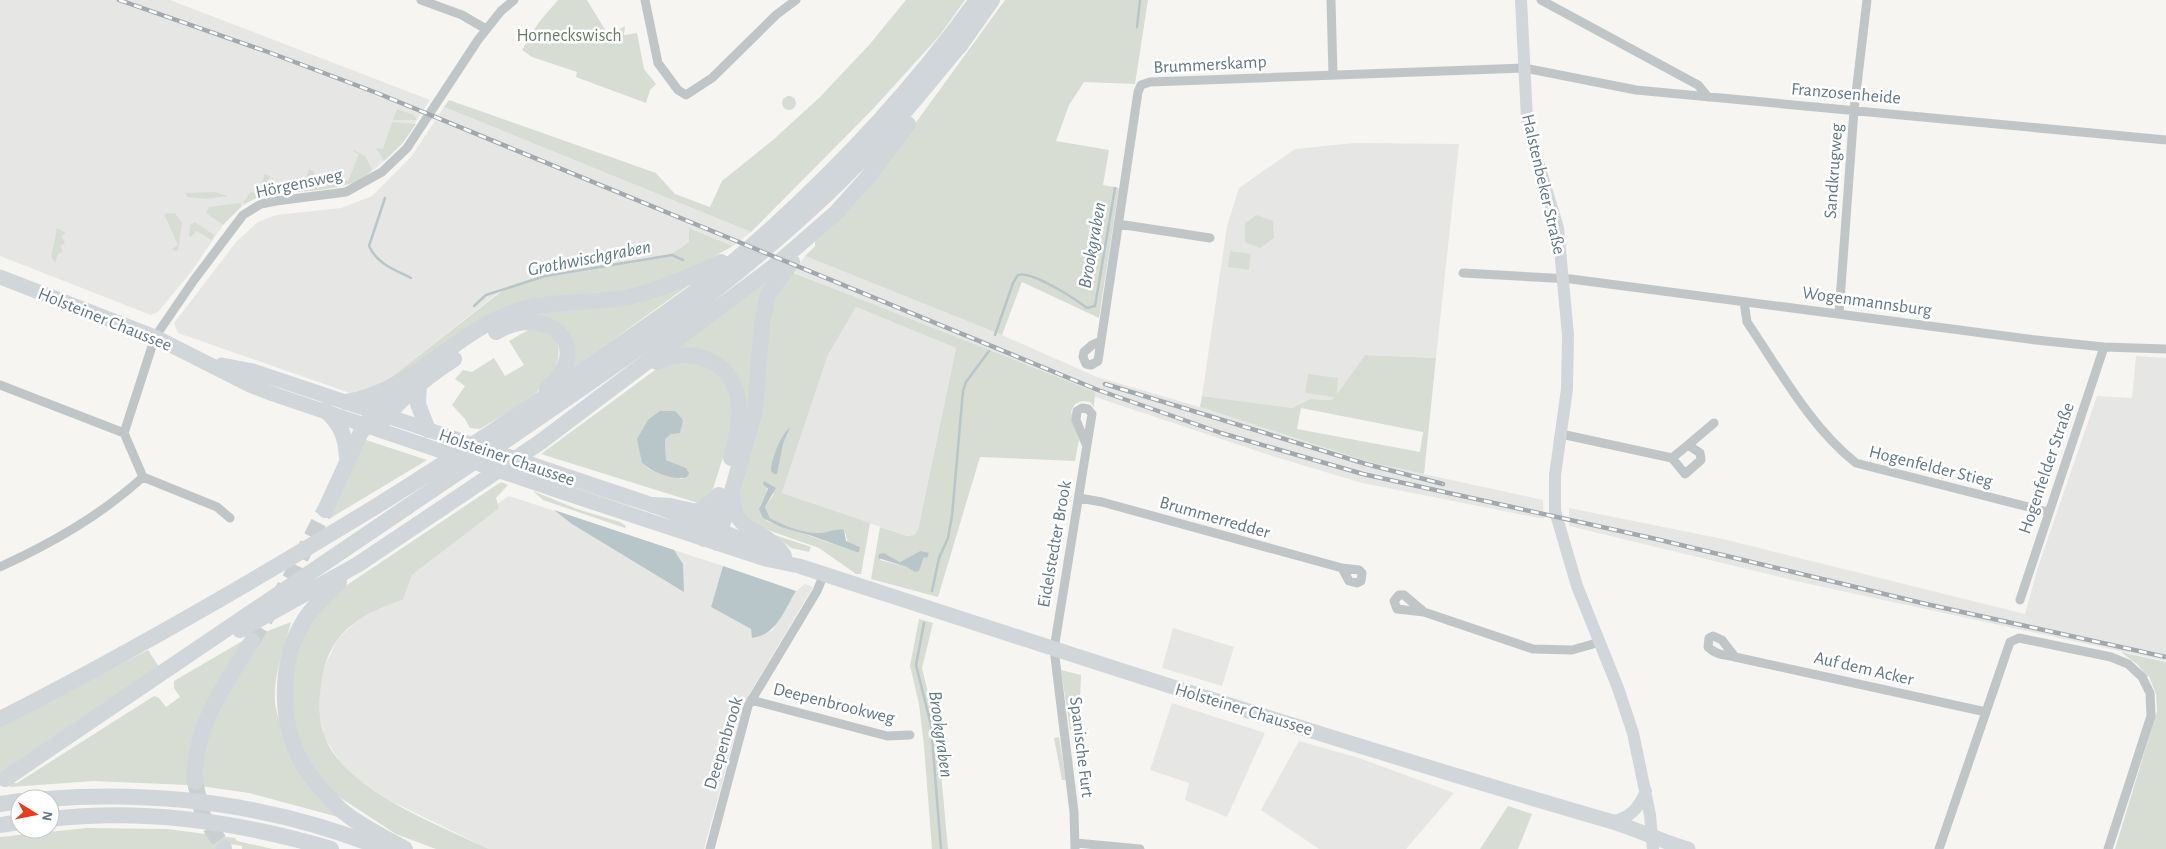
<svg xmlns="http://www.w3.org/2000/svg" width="2166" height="849" viewBox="0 0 2166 849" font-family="'Alegreya Sans',sans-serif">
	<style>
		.built { fill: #e6e7e5 }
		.green { fill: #d7ddd3; fill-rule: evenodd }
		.water { fill: #b8c6c9 }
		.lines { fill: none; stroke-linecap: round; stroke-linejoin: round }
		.stream { stroke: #b8c6c9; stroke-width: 2.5 }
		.highway-tunnel { stroke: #cad0d1; stroke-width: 16; stroke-dasharray: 16 8; stroke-linecap: butt }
		.street { stroke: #c0c6c8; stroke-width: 9 }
		.secondary { stroke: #d1d6da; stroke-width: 12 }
		.primary { stroke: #d1d6da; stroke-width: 15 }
		.highway { stroke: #d1d6da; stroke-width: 16 }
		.rail-casing { stroke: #a1a9ae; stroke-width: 4.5 }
		.rail { stroke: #fff; stroke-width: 2.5; stroke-dasharray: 8; stroke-linecap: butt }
		.labels { text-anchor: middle; stroke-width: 5; stroke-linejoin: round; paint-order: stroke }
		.park-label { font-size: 18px; fill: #697b62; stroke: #fff }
		.street-label { font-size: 18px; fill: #637884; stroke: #fff }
		.water-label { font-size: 19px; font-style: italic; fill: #5f7b81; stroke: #fff }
	</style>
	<rect width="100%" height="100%" fill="#f6f5f2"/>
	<path class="built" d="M 0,0 L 170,0 L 430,100 L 406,137 L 390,156 L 370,173 L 356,180 L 325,189 L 268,195 L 255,198 L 242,206 L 228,218 L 191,272 L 158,312 L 151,315 L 0,256 Z
		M 444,107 L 751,232 L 733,246 L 689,228 L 689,242 L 671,254 L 607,264 L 533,279 L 503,289 L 380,386 L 353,394 L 178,333 L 174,323 L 237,241 L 258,222 L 276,215 L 341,208 L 372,196 L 411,157 Z
		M 1354,143 L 1459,144 L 1436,358 L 1365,355 L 1333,400 L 1310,399 L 1292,408 L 1202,396 L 1227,226 L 1239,188 L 1295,149 Z
		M 805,256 L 1002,335 L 1097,377 L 1200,407 L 1369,462 L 1543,500 L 1544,519 L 1362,483 L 1272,456 L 1092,396 L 793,272 Z
		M 856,307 L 956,348 L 918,530 L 914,535 L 907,536 L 782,493 L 828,355 Z
		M 2136,356 L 2166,358 L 2166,661 L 1809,584 L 1569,526 L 1569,508 L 1723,539 L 2025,614 L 2037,570 L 2097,396 L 2132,398 Z
		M 509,496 L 723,566 L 711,607 L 751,629 L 752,633 L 772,631 L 796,591 L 805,584 L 813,587 L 743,705 L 704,849 L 489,849 L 389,800 L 354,777 L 340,762 L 325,738 L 320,717 L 319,690 L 324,667 L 338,639 L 362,616 L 375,609 L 403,600 L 412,575 L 498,508 L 497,504 Z
		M 1173,628 L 1234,647 L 1222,686 L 1162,668 Z
		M 1172,703 L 1265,733 L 1227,817 L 1185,800 L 1189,783 L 1150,770 Z
		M 1299,741 L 1359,758 L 1454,793 L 1406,849 L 1319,849 L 1261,810 Z"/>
	<path class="green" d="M 558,0 L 587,0 L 609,36 L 625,26 L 624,35 L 637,33 L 644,69 L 656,84 L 650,90 L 646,103 L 576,77 L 577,72 L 532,57 L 522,50 L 539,22 Z
		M 906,0 L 965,0 L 940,35 L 873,109 L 751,232 L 444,107 L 449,100 L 656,173 L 675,194 L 710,207 L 722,181 L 773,140 L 820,97 L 869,45 Z
		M 1005,0 L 1148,0 L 1135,84 L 1084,82 L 1069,105 L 1056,141 L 1109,150 L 1103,185 L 1119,188 L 1099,318 L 1022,282 L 1002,335 L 805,256 L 815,246 L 815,242 L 901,143 Z
		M782 103a7 7 0 1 1 14 0a7 7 0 1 1-14 0Z
		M 397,109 L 414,115 L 417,120 L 393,120 Z
		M 392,122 L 416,124 L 402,144 L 384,161 L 376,148 L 383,149 Z
		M 354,150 L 365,156 L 372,169 C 360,193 289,191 266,195 C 258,197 252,200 245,204 L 243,202 L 251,192 L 257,194 L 265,174 L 270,176 L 267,183 L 293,192 L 297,185 L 303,187 L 309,169 L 315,172 L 313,179 L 331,185 L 334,180 L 341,182 L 342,179 L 348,181 L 359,154 L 352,151 Z
		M 215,192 L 228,196 L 206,199 L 187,197 L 186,193 Z
		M 240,203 L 242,206 L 223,225 L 206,213 L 209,207 Z
		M 175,213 L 182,223 L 178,250 L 176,251 L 172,249 L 178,245 L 164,214 Z
		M 1257,215 L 1273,221 L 1274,238 L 1260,248 L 1245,242 L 1245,223 Z
		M 195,222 L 214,235 L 212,240 L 196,231 L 191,237 L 189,236 L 190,225 Z
		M 57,228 L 66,233 L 61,236 L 65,243 L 61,246 L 63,252 L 58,254 L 55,263 L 51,257 Z
		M 689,228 L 733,246 L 684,273 L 620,295 L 543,300 L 380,386 L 503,290 L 533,279 L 607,264 L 671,254 L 689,242 Z
		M 1230,251 L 1251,254 L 1249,270 L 1228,267 Z
		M 789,271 L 1095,392 L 1094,407 L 1090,402 L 1082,401 L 1075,404 L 1071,412 L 1079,440 L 1075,461 L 980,457 L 938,597 L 871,579 L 880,527 L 907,536 L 914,535 L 918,530 L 956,348 L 856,307 L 828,355 L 782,493 L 870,523 L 861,574 L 856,574 L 819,548 L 759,527 L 736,506 L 772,298 ZM 766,486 L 774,494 L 765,507 L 770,518 C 785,526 805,535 821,533 C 833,533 830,529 845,532 L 848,543 L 859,546 L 856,552 L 767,521 L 760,506 L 767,491 ZM 920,551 L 924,557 L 921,563 L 907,567 L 880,560 L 884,553 L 900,562 Z
		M 774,274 L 747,424 L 739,384 L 676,349 Z
		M 692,283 L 568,372 L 571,361 L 539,317 L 531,312 Z
		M 535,326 L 557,340 C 569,385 512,408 480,429 L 470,428 L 465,419 L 452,405 L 465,386 L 455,379 L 463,370 L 472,372 L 494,358 L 505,376 L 524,365 L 509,341 Z
		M 1365,355 L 1436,358 L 1424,474 L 1369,462 L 1200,407 L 1202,396 L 1292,408 L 1310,399 L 1332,400 L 1334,397 L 1305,393 L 1308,374 L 1338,378 L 1337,394 ZM 1301,408 L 1423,432 L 1420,452 L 1297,429 Z
		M 680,359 L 711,366 L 732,392 L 732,428 L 713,489 L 701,504 L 541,454 L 651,373 L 661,366 ZM 683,420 L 665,439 L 666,460 L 686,468 L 682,479 L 649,469 L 642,463 Z
		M 363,439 L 427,460 L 329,519 L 360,443 Z
		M 523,468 L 665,517 L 518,471 Z
		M 501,482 L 508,485 L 496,498 L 499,508 L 412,575 L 403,600 C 364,612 332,630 323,673 C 319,694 317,717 325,737 C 344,790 441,826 489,849 L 436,849 L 396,834 L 330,791 L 315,773 L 295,737 L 288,692 L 302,636 L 332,595 Z
		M 533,491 L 577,509 L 620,522 L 626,526 L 625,528 L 543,500 Z
		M 775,535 L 811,547 L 809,552 L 791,548 Z
		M 919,619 L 933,623 L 922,668 L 937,729 L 948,849 L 932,849 L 924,746 L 919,704 L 910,666 Z
		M 291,622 C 285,646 273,675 275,701 C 277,735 319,787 338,817 L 249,793 L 200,786 L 200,757 L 248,640 L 188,785 L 93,781 L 11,787 L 0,781 L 0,726 L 148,650 L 159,667 L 12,783 L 17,783 L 154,696 L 159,698 L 166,707 L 180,697 L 174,688 L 174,681 L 244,640 Z
		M 2121,652 L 2166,662 L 2166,849 L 2115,849 L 2157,711 L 2156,694 L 2149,676 L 2147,677 L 2138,665 Z
		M 1061,670 L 1081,675 L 1079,730 L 1070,730 Z
		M 1059,737 L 1066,780 L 1062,780 L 1054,738 Z
		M 1508,806 L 1532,814 L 1518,849 L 1480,849 Z
		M 87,828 L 168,829 L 235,838 L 237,841 L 273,849 L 242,849 L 242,846 L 230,844 L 223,849 L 0,849 L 0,837 Z"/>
	<path class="water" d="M 660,411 L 675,411 L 683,420 L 680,433 L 671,434 L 665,439 L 666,460 L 686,468 L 689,473 L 687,477 C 674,481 652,472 642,463 L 637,439 L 648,420 Z
		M 790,427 L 783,444 L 777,474 L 774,474 L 771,471 C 771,459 781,435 790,427 Z
		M 764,481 L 776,488 L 765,507 L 770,518 C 785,526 804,534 820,533 C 829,533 834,528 844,530 L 846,541 L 860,547 L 859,552 L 856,552 L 812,536 L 781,527 L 763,518 L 759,509 L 768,489 L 763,484 Z
		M 554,510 L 674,550 L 683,564 L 684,592 L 572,524 Z
		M 920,551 L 929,553 L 927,558 L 924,557 L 919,571 L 915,572 L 907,567 L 878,558 L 879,554 L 884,553 L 900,562 Z
		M 723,566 L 796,591 C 784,610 777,635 752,638 L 751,629 L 711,607 Z"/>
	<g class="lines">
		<path class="stream" d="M 1137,27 L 1140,0
			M 385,198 L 369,246 C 377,264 395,270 411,278
			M 474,306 L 486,295 L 545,276 L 672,255 L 683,260
			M 995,335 L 1013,283 L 1018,275 C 1032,271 1074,298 1087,308 L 1095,306 L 1115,188
			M 932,591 L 939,558 L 948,538 L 952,516 L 963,391 L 966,382 L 989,351
			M 924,623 L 916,665 L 931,725 L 941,849"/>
		<path class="highway-tunnel" d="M 252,641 L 292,575 L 325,510
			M 195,782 L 203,816 L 224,848"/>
		<path class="street" d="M 421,0 L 462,15 L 486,29
			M 645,0 L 658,63 L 678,90 L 686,95 L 712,78 L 776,15 L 796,0
			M 1331,0 L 1333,75
			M 1541,0 L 1698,85 L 1708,97
			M 1118,224 L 1210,238
			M 1463,273 L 1571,279 L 2036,340 L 2104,347 L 2166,349
			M 1744,302 L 1747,322 C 1779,369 1811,428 1856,463 L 2048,512
			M 1839,314 L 1854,110 L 1867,0
			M 1099,342 L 1092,345 L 1084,352 L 1083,357 L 1086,364 L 1091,365 L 1098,361 L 1138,92 L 1141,85 L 1150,82 L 1524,68 L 1636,90 L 2166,140
			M 0,385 L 124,433 L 155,337 L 194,280 L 243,215 L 261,204 L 276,201 L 346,192 L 382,172 L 407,148 L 478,40 L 501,11 L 514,0
			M 124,433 L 143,477 L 217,507 L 230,518
			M 1561,434 L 1672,458 L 1685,474 L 1701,460 L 1700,453 L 1688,445 L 1672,458
			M 1688,445 L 1714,423
			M 1079,498 L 1102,502 L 1342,568 L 1349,581 L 1357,583 L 1361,581 L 1362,573 L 1359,570 L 1342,568
			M 0,567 C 52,543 100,516 143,477
			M 2020,600 L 2104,347
			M 1424,612 L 1397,609 L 1394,601 L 1399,595 L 1404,595 L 1424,612 L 1533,649 L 1572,650 L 1600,642
			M 1735,657 C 1724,655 1716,655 1708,647 L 1709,638 L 1713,636 L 1722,640 L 1735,657 L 1986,712
			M 751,700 L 887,736 L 910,735
			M 1076,843 L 1140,849
			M 710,849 L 748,706 L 817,591 L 824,574
			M 1075,849 L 1074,812 L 1054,649 L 1092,414 L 1088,409 L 1082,408 L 1077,411 L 1076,420 L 1086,444
			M 1939,849 L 2010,642 L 2019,638 L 2111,657 L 2128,664 L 2142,677 L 2150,693 L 2151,716 L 2108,849"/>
		<path class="secondary" d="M 1521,0 L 1527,119 L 1535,152 L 1558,228 L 1568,335 L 1567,389 L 1555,475 L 1555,511 L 1577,586 L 1618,688 L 1633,733 L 1650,815 L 1653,849
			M 1612,822 C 1631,817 1638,809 1646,791"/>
		<path class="primary" d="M 0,277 L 155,337 L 250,385 L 273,394 L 568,494 L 765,559 L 799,566 C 1070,654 1340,743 1613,822 C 1639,830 1663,842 1688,849
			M 222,365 L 253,371 L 653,505 L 783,555"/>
		<path class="highway" d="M 959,47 L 992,0
			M 832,217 L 867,178 L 908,124
			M 496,332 C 549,301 596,349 547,388
			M 657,362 C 690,346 730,359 738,398 C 742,418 736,439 731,458
			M 419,384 L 418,404 L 428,430
			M 346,402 C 406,393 448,341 501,317 C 541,298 586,305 629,297 C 661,290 691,276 721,262
			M 325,410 C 341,425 346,436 347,458
			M 377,428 C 398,400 425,378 454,359
			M 732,496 C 734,535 767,528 784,556
			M 653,505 L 670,506 L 697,512 L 708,505 L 719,495
			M 325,510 L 360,434 L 374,412 L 396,388
			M 704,539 L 719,496
			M 717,543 L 755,411 L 762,323 L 768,294 L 792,262
			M 339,582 C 329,592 319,602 310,612 C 280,651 278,712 298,755 C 307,775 325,794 340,809 C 358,825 384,837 405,849
			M 240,630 L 357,565 L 539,443 L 777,264 L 839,210
			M 0,719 C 128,654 252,582 375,507 C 455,457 533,406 611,351 C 663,315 716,279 763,236 C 842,165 915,87 977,0
			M 5,779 C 140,687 275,596 410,505 C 553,408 700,314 826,195 C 877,147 920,94 964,40
			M 195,782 C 193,727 224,686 252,641
			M 46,799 C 163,790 275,805 384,849
			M 0,804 L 20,801
			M 50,819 C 145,808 240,822 331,849
			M 0,825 L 20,822
			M 224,848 L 224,849"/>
		<g class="rail-casing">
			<path id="rail" d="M 119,0 L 268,52 L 377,93 L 1098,390 L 1221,433 L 1363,474 L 1656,539 L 1926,604 L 2166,657
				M 1105,384 L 1366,464 L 1443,484"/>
		</g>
		<use href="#rail" class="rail"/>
	</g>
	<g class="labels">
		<g class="park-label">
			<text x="569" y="41">Horneckswisch</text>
		</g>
		<g class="street-label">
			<text transform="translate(1210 64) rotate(-3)" y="6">Brummerskamp</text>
			<text transform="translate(1846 93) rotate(5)" y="6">Franzosenheide</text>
			<text transform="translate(1833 171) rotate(-86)" y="6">Sandkrugweg</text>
			<text transform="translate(299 183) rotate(-12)" y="6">Hörgensweg</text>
			<text transform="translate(1544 184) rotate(77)" y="6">Halstenbeker Straße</text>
			<text transform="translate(1867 301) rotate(8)" y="6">Wogenmannsburg</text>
			<text transform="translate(105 319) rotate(22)" y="6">Holsteiner Chaussee</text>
			<text transform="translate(507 457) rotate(19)" y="6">Holsteiner Chaussee</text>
			<text transform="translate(1931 466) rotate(14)" y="6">Hogenfelder Stieg</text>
			<text transform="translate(2046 468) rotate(-71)" y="6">Hogenfelder Straße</text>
			<text transform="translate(1215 517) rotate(16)" y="6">Brummerredder</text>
			<text transform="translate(1054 544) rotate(-80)" y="6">Eidelstedter Brook</text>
			<text transform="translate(1864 668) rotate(13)" y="6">Auf dem Acker</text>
			<text transform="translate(834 703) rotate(14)" y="6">Deepenbrookweg</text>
			<text transform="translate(1244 709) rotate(17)" y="6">Holsteiner Chaussee</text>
			<text transform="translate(723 743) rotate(-73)" y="6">Deepenbrook</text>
			<text transform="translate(1082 747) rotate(83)" y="6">Spanische Furt</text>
		</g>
		<g class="water-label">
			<text transform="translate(1091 245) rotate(-80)" y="7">Brookgraben</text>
			<text transform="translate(589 257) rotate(-11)" y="7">Grothwischgraben</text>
			<text transform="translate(942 734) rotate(82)" y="7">Brookgraben</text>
		</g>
	</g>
	<g transform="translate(35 814) rotate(100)"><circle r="24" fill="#ffffff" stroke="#c1c9ce"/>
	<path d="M0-4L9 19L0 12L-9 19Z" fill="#ea3c1d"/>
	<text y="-8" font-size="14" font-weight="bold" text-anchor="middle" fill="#637884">N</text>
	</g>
</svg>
